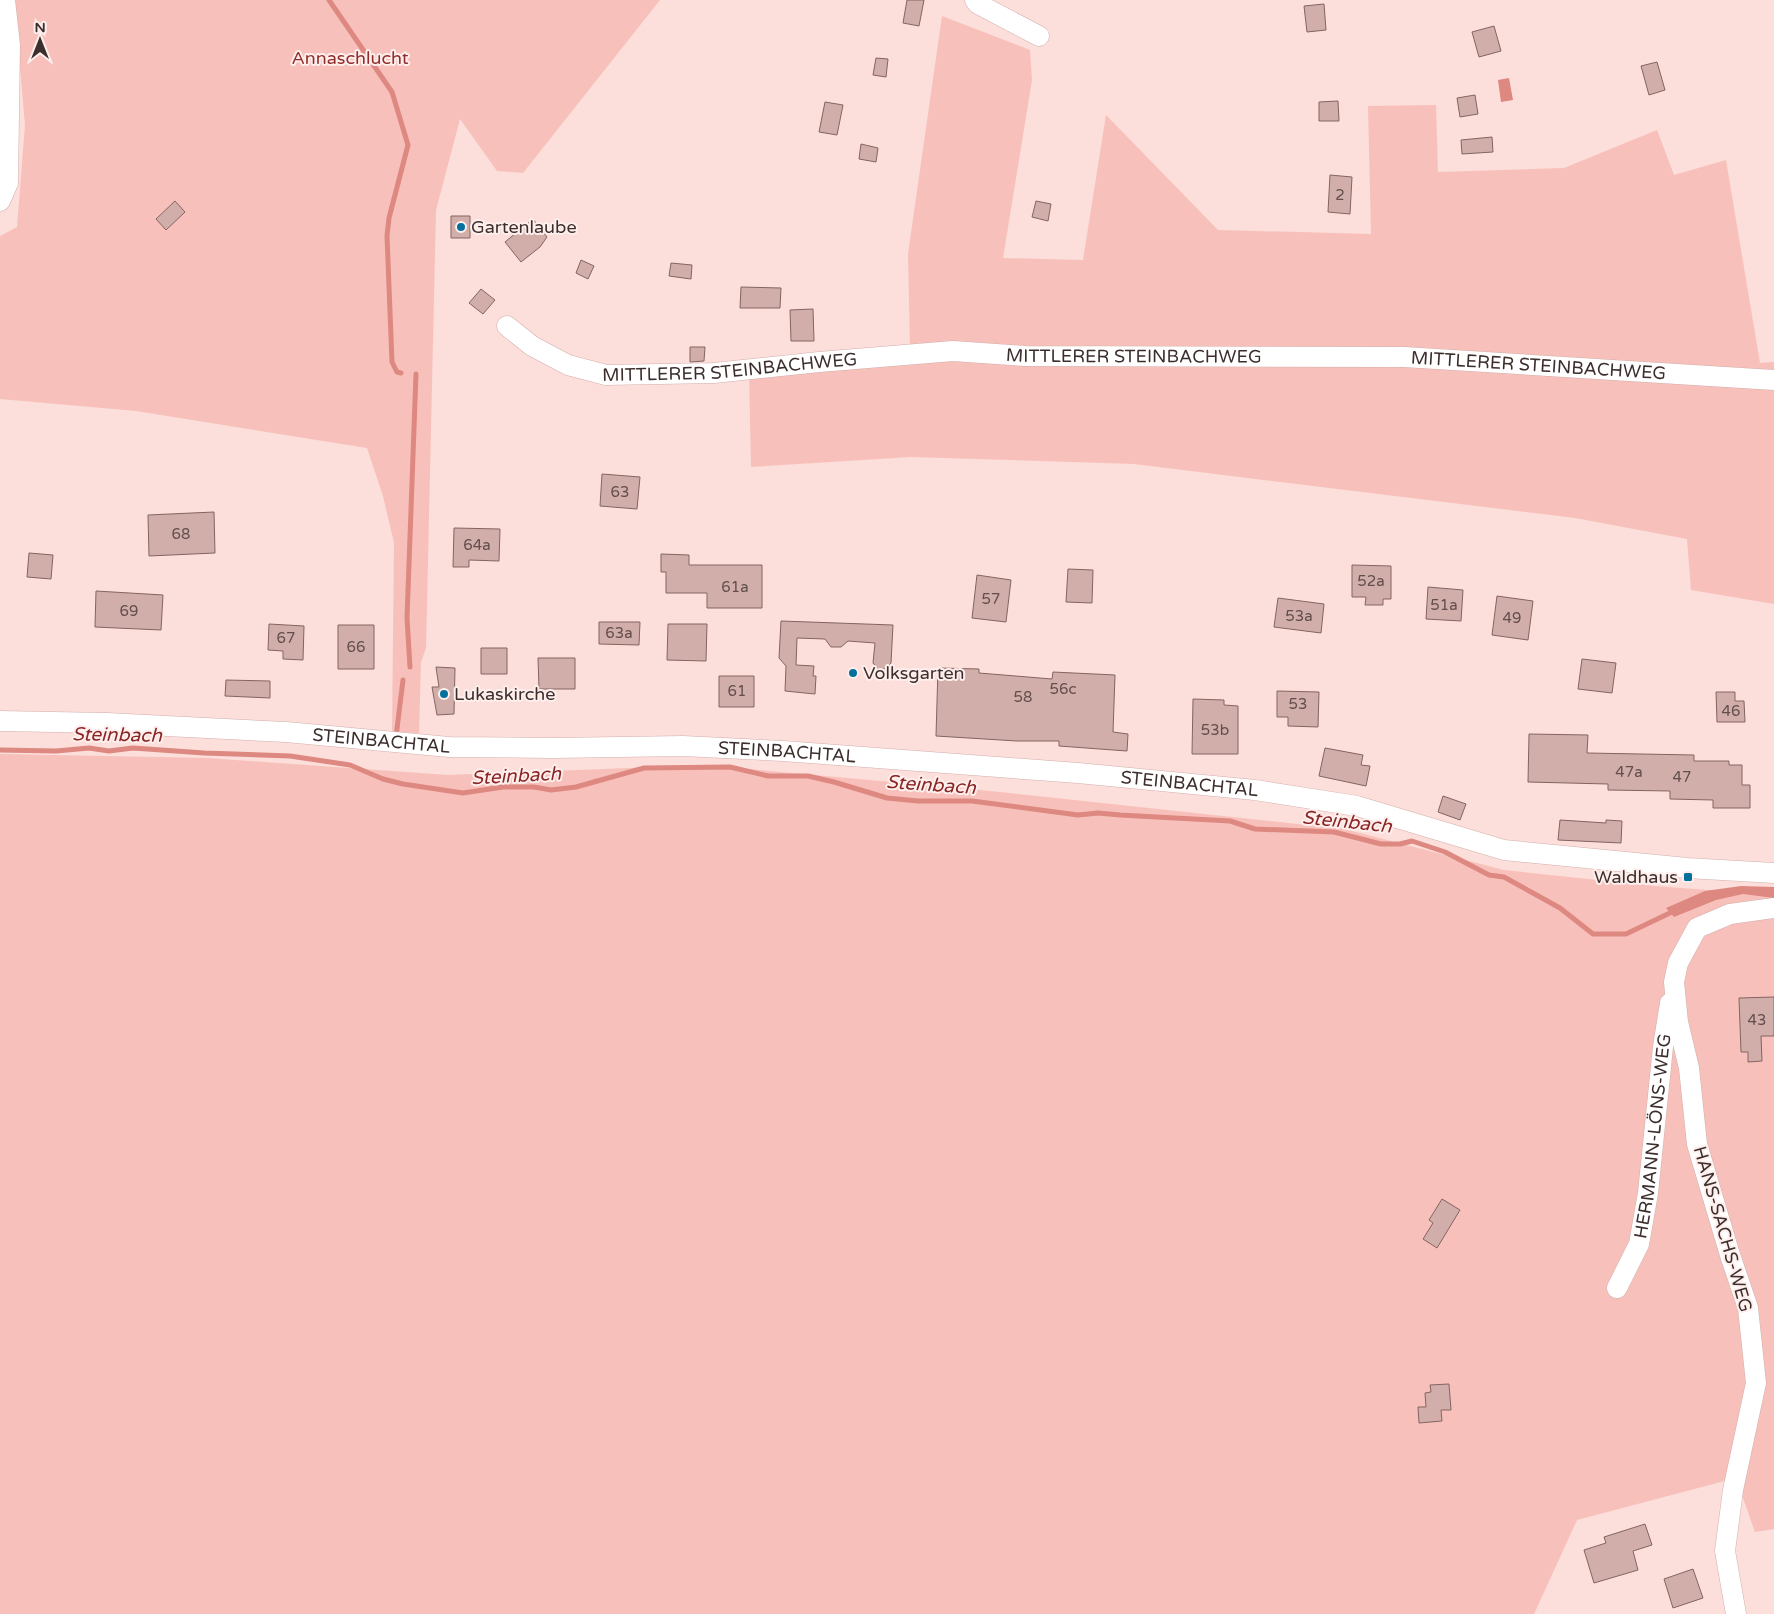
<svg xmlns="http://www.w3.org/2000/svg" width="1774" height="1614" viewBox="0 0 1774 1614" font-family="'Varela Round',sans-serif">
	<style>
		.green { fill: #f8c0ba }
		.water { fill: #dd8881 }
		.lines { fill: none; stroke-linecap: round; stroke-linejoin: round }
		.stream { stroke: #dd8881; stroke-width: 5 }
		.building { fill: #d2aeaa; stroke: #846461 }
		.minor-casing { stroke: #d3afac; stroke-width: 21 }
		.minor { stroke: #fff; stroke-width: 20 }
		.poi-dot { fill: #05709c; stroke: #feefed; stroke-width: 2 }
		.labels { text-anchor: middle; stroke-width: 4; stroke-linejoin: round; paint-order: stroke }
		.number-label { font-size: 15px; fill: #624e4c }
		.park-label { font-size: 18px; fill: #922d2c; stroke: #feefed }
		.poi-label { font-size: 18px; fill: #3c2e2d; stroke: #feefed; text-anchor: start }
		.street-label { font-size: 18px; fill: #3c2e2d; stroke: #feefed }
		.water-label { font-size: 19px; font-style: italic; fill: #8a2525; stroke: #feefed }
	</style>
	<rect width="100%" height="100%" fill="#fcdeda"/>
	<path class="green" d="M 14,0 L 660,0 L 523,173 L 497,171 L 460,119 L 436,210 L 426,648 L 421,662 L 419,733 L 392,732 L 394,543 L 383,496 L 367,448 L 136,411 L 0,399 L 0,236 L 17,227 L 25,125 Z
		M 942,16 L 1030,50 L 1032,80 L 1003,258 L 1083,260 L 1106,115 L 1218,230 L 1371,234 L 1368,106 L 1436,105 L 1438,172 L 1564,168 L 1657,130 L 1674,175 L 1726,160 L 1760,363 L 1774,362 L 1774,604 L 1691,590 L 1687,539 L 1575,518 L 1134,464 L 911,457 L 751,467 L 749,373 L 910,349 L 908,254 Z
		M 0,754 L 208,758 L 448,775 L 704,765 L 990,791 L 1344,829 L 1504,870 L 1654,886 L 1774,895 L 1774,1529 L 1755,1532 L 1736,1478 L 1577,1520 L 1534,1614 L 0,1614 Z"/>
	<path class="water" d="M 1509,78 L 1513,100 L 1501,102 L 1498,80 Z
		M 1741,886 L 1774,887 L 1774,898 L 1743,894 L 1716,900 L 1674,917 L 1666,908 L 1705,891 Z"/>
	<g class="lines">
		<path class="stream" d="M 329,0 L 392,92 L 408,145 L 389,218 L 387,236 L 392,362 L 397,372 L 401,373
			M 410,667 L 407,618 L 416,374
			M 396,737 L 403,680
			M 0,750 L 56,751 L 89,748 L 109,751 L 133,748 L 204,753 L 290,756 L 350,765 L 383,779 L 403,784 L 463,793 L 503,787 L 534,787 L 551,790 L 576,787 L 644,768 L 730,767 L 768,776 L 808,776 L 834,782 L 887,798 L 918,801 L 972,801 L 1078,815 L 1098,813 L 1120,815 L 1230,821 L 1255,829 L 1334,832 L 1381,844 L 1400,844 L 1412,841 L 1445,852 L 1489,875 L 1504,877 L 1560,908 L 1593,934 L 1626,934 L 1674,911"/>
	</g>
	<path class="building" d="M 907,0 L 924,0 L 919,26 L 903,23 Z
		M 1324,4 L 1326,30 L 1307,32 L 1304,6 Z
		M 1494,26 L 1501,51 L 1479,57 L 1472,32 Z
		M 876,58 L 888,59 L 886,77 L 873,75 Z
		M 1657,62 L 1665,90 L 1649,95 L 1641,66 Z
		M 1475,95 L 1478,114 L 1460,117 L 1457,98 Z
		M 1338,101 L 1339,121 L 1319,121 L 1319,102 Z
		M 825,102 L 843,105 L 837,135 L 819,132 Z
		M 1492,137 L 1493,152 L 1462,154 L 1461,140 Z
		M 861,144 L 878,148 L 876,162 L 859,159 Z
		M 1330,175 L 1352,177 L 1350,214 L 1328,212 Z
		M 175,201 L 185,212 L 166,230 L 156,219 Z
		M 1036,201 L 1051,204 L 1048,221 L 1032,217 Z
		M 451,216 L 470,216 L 470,238 L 451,238 Z
		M 533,219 L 547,237 L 540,247 L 521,262 L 505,242 Z
		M 581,260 L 594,266 L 588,279 L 576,273 Z
		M 671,263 L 692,265 L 691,279 L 669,276 Z
		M 741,287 L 781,288 L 780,308 L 740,308 Z
		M 481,289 L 495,300 L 483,314 L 469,303 Z
		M 813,309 L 814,341 L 791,341 L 790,310 Z
		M 690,347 L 705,347 L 704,361 L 690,362 Z
		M 602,474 L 640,477 L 637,509 L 600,506 Z
		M 214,512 L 215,553 L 149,556 L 148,515 Z
		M 454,528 L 500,529 L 499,561 L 469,560 L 469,567 L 453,567 Z
		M 29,553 L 53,555 L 51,579 L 27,577 Z
		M 661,554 L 689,555 L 689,565 L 762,565 L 762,608 L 707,608 L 707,593 L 666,593 L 666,572 L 661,572 Z
		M 1352,565 L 1391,566 L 1391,599 L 1383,599 L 1383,605 L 1365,605 L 1366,597 L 1352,597 Z
		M 1068,569 L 1093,570 L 1092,603 L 1066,602 Z
		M 977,575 L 1011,580 L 1006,622 L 972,618 Z
		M 1428,587 L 1463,590 L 1461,621 L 1426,619 Z
		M 96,591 L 163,595 L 161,630 L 95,627 Z
		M 1497,596 L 1533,601 L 1528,640 L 1492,635 Z
		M 1278,598 L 1324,604 L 1321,633 L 1274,627 Z
		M 781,621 L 893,625 L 891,663 L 885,669 L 878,669 L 873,663 L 875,643 L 848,641 L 841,647 L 831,647 L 825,639 L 797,638 L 796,665 L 814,666 L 813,676 L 816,676 L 815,694 L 785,691 L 786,666 L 779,658 Z
		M 599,622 L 640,622 L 639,645 L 599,644 Z
		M 269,624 L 304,626 L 303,660 L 283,659 L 283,651 L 268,650 Z
		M 668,624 L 707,624 L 706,661 L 667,660 Z
		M 338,625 L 374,625 L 374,669 L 338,669 Z
		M 481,648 L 507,648 L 507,674 L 481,674 Z
		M 538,658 L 575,658 L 575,689 L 539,689 Z
		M 1582,659 L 1616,663 L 1612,693 L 1578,689 Z
		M 436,667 L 455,668 L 454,714 L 437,715 L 432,687 L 439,687 Z
		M 938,668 L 979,669 L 979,673 L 1052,679 L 1053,672 L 1115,675 L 1113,732 L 1128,734 L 1127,751 L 1059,746 L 1059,741 L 1017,741 L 936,736 Z
		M 719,676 L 754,676 L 754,707 L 719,707 Z
		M 226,680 L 270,681 L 270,698 L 225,696 Z
		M 1277,691 L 1319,692 L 1318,727 L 1288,726 L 1288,717 L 1277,717 Z
		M 1716,692 L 1735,692 L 1735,701 L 1744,701 L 1745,722 L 1717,722 Z
		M 1193,699 L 1224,700 L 1224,705 L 1238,706 L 1238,754 L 1192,754 Z
		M 1529,734 L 1588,735 L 1587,753 L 1694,755 L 1694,761 L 1729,761 L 1729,765 L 1742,765 L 1742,785 L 1750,785 L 1750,808 L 1713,808 L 1713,800 L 1670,799 L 1670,791 L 1608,790 L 1608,784 L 1528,782 Z
		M 1325,748 L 1363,755 L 1361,765 L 1370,766 L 1366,786 L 1319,776 Z
		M 1443,796 L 1466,804 L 1460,820 L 1438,812 Z
		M 1560,820 L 1606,823 L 1606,820 L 1622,821 L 1621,843 L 1558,840 Z
		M 1774,997 L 1774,1036 L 1761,1036 L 1762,1061 L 1748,1062 L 1748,1052 L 1741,1052 L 1739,998 Z
		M 1442,1199 L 1460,1210 L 1437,1248 L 1423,1239 L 1433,1223 L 1429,1220 Z
		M 1449,1384 L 1451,1410 L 1441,1410 L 1442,1421 L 1419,1423 L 1418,1407 L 1426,1407 L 1425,1393 L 1431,1392 L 1430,1385 Z
		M 1645,1524 L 1652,1545 L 1633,1551 L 1638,1570 L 1594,1583 L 1584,1550 L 1606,1543 L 1604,1537 Z
		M 1693,1569 L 1703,1598 L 1673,1608 L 1664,1579 Z"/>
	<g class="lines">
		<g class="minor-casing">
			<g id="minor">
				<path d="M 975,0 L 978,4 L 1039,36"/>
				<path d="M 0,201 L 8,183 L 10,45 L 5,0"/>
				<path id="s1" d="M 507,326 L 532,346 L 568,365 L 606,375 L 714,373 L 819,362 L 953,351 L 1025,356 L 1404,357 L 1774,380"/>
				<path id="s2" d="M 0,721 L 107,723 L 286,732 L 449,747 L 555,748 L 683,746 L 783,751 L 1078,773 L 1255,790 L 1357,806 L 1504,850 L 1687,868 L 1774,873"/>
				<path id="s3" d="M 1617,1288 L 1639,1244 L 1648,1193 L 1663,1047 L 1670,1003"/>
				<path d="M 1736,1614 L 1725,1551 L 1733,1490 L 1756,1383 L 1748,1308 L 1730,1255 L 1697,1144 L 1689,1068 L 1678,1022 L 1674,982 L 1678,963 L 1697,928 L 1730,914 L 1774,908"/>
			</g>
		</g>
		<use href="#minor" class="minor"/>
	</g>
	<g class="poi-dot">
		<circle cx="461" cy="227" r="5"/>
		<circle cx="853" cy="673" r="5"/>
		<circle cx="444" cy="694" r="5"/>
		<rect x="1683" y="872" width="10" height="10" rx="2.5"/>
	</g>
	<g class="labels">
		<g class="number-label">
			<text x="1340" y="200">2</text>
			<text x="620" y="497">63</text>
			<text x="181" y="539">68</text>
			<text x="477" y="550">64a</text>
			<text x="1371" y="586">52a</text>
			<text x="735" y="592">61a</text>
			<text x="991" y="604">57</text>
			<text x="1444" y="610">51a</text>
			<text x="129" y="616">69</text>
			<text x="1299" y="621">53a</text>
			<text x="1512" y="623">49</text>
			<text x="619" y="638">63a</text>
			<text x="286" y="643">67</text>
			<text x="356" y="652">66</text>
			<text x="1063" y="694">56c</text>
			<text x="737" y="696">61</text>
			<text x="1023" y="702">58</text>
			<text x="1298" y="709">53</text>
			<text x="1731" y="716">46</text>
			<text x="1215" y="735">53b</text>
			<text x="1629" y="777">47a</text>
			<text x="1682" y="782">47</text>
			<text x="1757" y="1025">43</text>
		</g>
		<g class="park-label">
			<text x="350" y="64">Annaschlucht</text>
		</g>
		<g class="poi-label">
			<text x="471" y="233">Gartenlaube</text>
			<text x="863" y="679">Volksgarten</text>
			<text x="454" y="700">Lukaskirche</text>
			<text x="1678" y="883" text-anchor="end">Waldhaus</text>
		</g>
		<g class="street-label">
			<text dy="6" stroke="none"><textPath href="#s1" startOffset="641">MITTLERER STEINBACHWEG</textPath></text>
			<text dy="6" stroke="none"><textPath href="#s1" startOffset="236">MITTLERER STEINBACHWEG</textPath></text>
			<text dy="6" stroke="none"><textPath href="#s1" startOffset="1046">MITTLERER STEINBACHWEG</textPath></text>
			<text dy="6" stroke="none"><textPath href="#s2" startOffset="382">STEINBACHTAL</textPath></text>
			<text dy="6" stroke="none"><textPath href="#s2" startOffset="788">STEINBACHTAL</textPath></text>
			<text dy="6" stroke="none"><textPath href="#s2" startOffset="1192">STEINBACHTAL</textPath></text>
			<text dy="6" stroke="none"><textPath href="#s3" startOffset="158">HERMANN-LÖNS-WEG</textPath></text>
			<text transform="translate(1723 1229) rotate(74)" y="6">HANS-SACHS-WEG</text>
		</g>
		<g class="water-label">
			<text transform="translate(117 734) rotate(1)" y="7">Steinbach</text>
			<text transform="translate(516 775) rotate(-3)" y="7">Steinbach</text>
			<text transform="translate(931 784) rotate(4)" y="7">Steinbach</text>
			<text transform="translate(1347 821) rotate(6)" y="7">Steinbach</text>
		</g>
	</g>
	<g transform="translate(40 40)" stroke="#feefed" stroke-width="4" paint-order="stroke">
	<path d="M0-4L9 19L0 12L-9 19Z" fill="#3c2e2d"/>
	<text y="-8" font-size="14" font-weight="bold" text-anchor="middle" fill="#3c2e2d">N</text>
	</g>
</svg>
